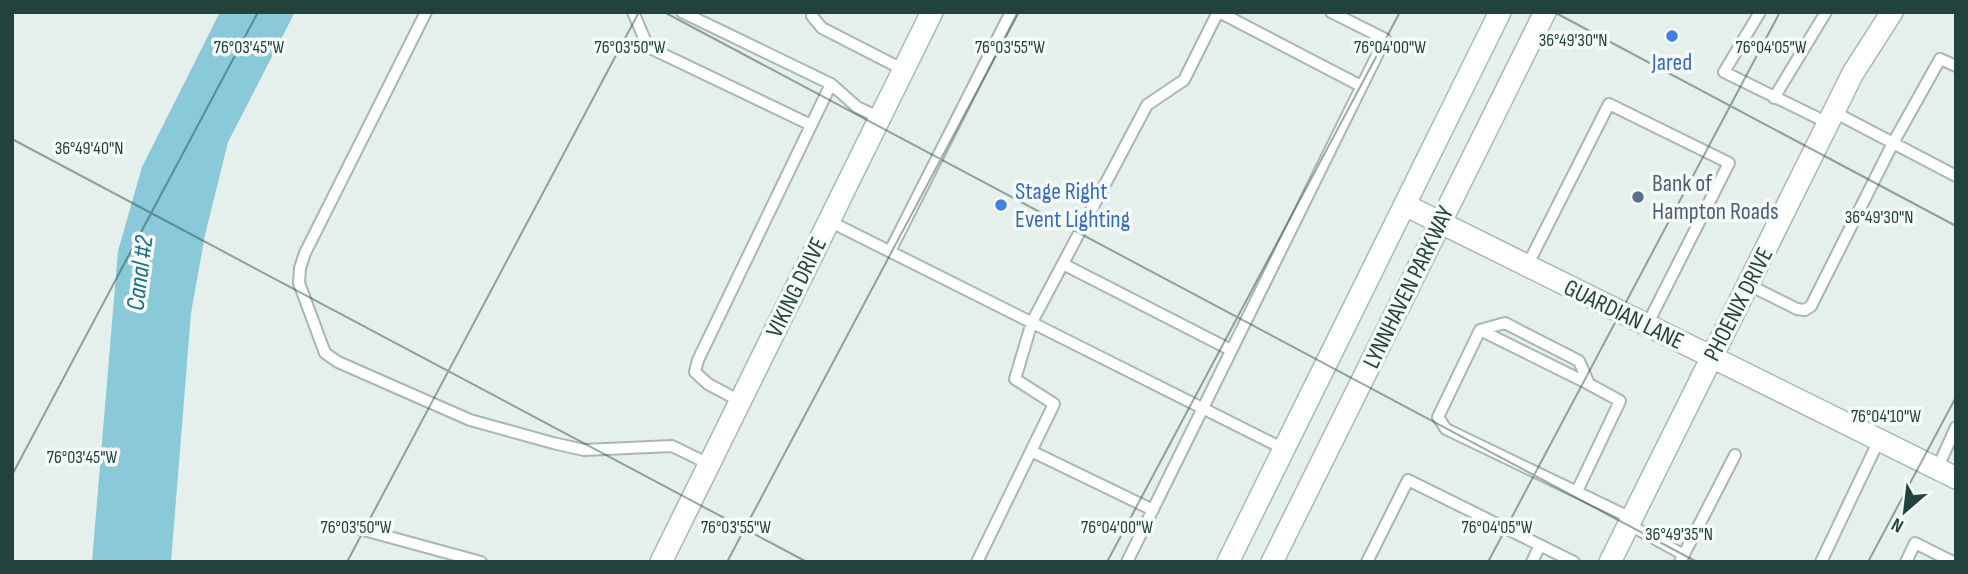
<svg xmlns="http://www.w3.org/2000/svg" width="1968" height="574" viewBox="0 0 1968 574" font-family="'Sofia Sans Condensed',sans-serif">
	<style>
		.water { fill: #8ac9d7 }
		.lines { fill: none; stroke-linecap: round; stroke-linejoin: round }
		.lane-casing { stroke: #a7b8b3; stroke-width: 14 }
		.street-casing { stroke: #a7b8b3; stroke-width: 24 }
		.secondary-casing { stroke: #a3bcb3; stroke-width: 24 }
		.lane { stroke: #fff; stroke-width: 10 }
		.street { stroke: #fff; stroke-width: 21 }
		.secondary { stroke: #fff; stroke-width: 21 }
		.ticks { fill: none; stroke: #22433b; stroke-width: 2; stroke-opacity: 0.45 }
		.shop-dot { fill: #3f7fe0; stroke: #f6fbf9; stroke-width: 2.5 }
		.service-dot { fill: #5c6f8a; stroke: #f6fbf9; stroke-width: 2.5 }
		.labels { text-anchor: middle; stroke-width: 7; stroke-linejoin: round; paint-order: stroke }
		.shop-label { font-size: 24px; fill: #366cbe; stroke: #f6fbf9 }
		.service-label { font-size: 24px; fill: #4e5e75; stroke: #f6fbf9; text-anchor: start }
		.street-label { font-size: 24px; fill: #22433b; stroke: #f6fbf9 }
		.water-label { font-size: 26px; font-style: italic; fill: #186f83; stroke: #f6fbf9 }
		.ticks-label { font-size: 18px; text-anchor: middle; fill: #22433b; stroke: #f6fbf9; stroke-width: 7; stroke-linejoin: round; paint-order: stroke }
	</style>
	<rect width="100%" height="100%" fill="#e5efeb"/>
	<path class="water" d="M 220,12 L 295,12 L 228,142 L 205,235 L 191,313 L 171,562 L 92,562 L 118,251 L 142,167 Z"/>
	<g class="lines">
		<g class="lane-casing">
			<path id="lane" d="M 426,12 L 305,253 L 300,268 L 299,283 L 325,353 L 338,362 L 470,420 L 553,443 L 584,450 L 672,446 L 709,464
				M 633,12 L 648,47 L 811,125
				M 682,12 L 831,84
				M 813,12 L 812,16 L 822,28 L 904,70
				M 1219,12 L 1361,86
				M 1760,12 L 1724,72 L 1828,123
				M 1774,98 L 1826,12
				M 1834,112 L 1956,176
				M 829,221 L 1284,449
				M 890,251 L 1011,12
				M 1063,264 L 1231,350
				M 1527,266 L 1609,104 L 1729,163 L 1647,325
				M 1747,284 L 1797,309 L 1805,310 L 1811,306 L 1893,143 L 1940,59 L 1956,66
				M 1480,330 L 1589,384
				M 740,401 L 708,384 L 695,372 L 698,360 L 831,84 L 857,107 L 880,118
				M 1031,451 L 1153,510
				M 1937,469 L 1956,427
				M 1577,491 L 1620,401 L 1589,384 L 1579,361 L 1505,323 L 1480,330 L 1438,417 L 1446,429 L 1631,518
				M 1628,524 L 1684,555
				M 360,529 L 481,562
				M 977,562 L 1054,404 L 1015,379 L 1032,322 L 1147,105 L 1184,80 L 1218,12
				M 1127,562 L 1385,39 L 1331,12
				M 1367,562 L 1408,480 L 1574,562
				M 1532,562 L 1540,545
				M 1680,562 L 1735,455
				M 1821,562 L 1879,440
				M 1906,562 L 1915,543 L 1953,562"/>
		</g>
		<g class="street-casing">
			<path id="street" d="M 1405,205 L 1956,478
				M 661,562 L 932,12
				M 1610,562 L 1853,73 L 1892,12"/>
		</g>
		<g class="secondary-casing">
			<path id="secondary" d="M 1228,562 L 1500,12
				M 1272,562 L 1545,12"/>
		</g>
		<use href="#lane" class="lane"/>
		<use href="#street" class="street"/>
		<use href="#secondary" class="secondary"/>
	</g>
	<path class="ticks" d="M 664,12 L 1697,562M 1554,12 L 1956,226M 12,139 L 807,562M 12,475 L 258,12M 347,562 L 639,12M 727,562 L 1019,12M 1107,562 L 1400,12M 1488,562 L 1780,12M 1868,562 L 1956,397"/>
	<g class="shop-dot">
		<circle cx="1672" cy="36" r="7"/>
		<circle cx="1001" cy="205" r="7"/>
	</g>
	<circle class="service-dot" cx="1638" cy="197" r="7"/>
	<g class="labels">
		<g class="shop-label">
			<text x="1672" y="70">Jared</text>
			<text x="1015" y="199" text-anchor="start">Stage Right<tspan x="1015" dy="28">Event Lighting</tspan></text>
		</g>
		<g class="service-label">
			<text x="1652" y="191">Bank of<tspan x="1652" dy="28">Hampton Roads</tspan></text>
		</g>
		<g class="street-label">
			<text transform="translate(796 287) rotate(-64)" y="8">VIKING DRIVE</text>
			<text transform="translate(1408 287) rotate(-64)" y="8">LYNNHAVEN PARKWAY</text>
			<text transform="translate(1738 304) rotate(-63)" y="8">PHOENIX DRIVE</text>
			<text transform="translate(1624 314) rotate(26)" y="8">GUARDIAN LANE</text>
		</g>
		<g class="water-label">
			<text transform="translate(139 273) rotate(-83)" y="9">Canal #2</text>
		</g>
	</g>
	<g class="ticks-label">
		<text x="1573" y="46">36°49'30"N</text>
		<text x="249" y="53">76°03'45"W</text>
		<text x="630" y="53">76°03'50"W</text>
		<text x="1010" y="53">76°03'55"W</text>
		<text x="1390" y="53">76°04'00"W</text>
		<text x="1771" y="53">76°04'05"W</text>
		<text x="89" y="154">36°49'40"N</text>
		<text x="1879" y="223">36°49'30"N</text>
		<text x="1886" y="422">76°04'10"W</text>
		<text x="82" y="463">76°03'45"W</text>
		<text x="356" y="533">76°03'50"W</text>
		<text x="736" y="533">76°03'55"W</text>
		<text x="1117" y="533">76°04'00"W</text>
		<text x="1497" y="533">76°04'05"W</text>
		<text x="1679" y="540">36°49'35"N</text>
	</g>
	<rect width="1968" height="574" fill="none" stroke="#22433b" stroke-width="28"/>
	<g transform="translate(1905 511) rotate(208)" stroke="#f6fbf9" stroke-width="5" paint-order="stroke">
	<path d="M0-5L12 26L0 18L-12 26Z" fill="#22433b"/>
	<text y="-10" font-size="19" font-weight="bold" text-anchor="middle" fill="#22433b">N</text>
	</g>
</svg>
